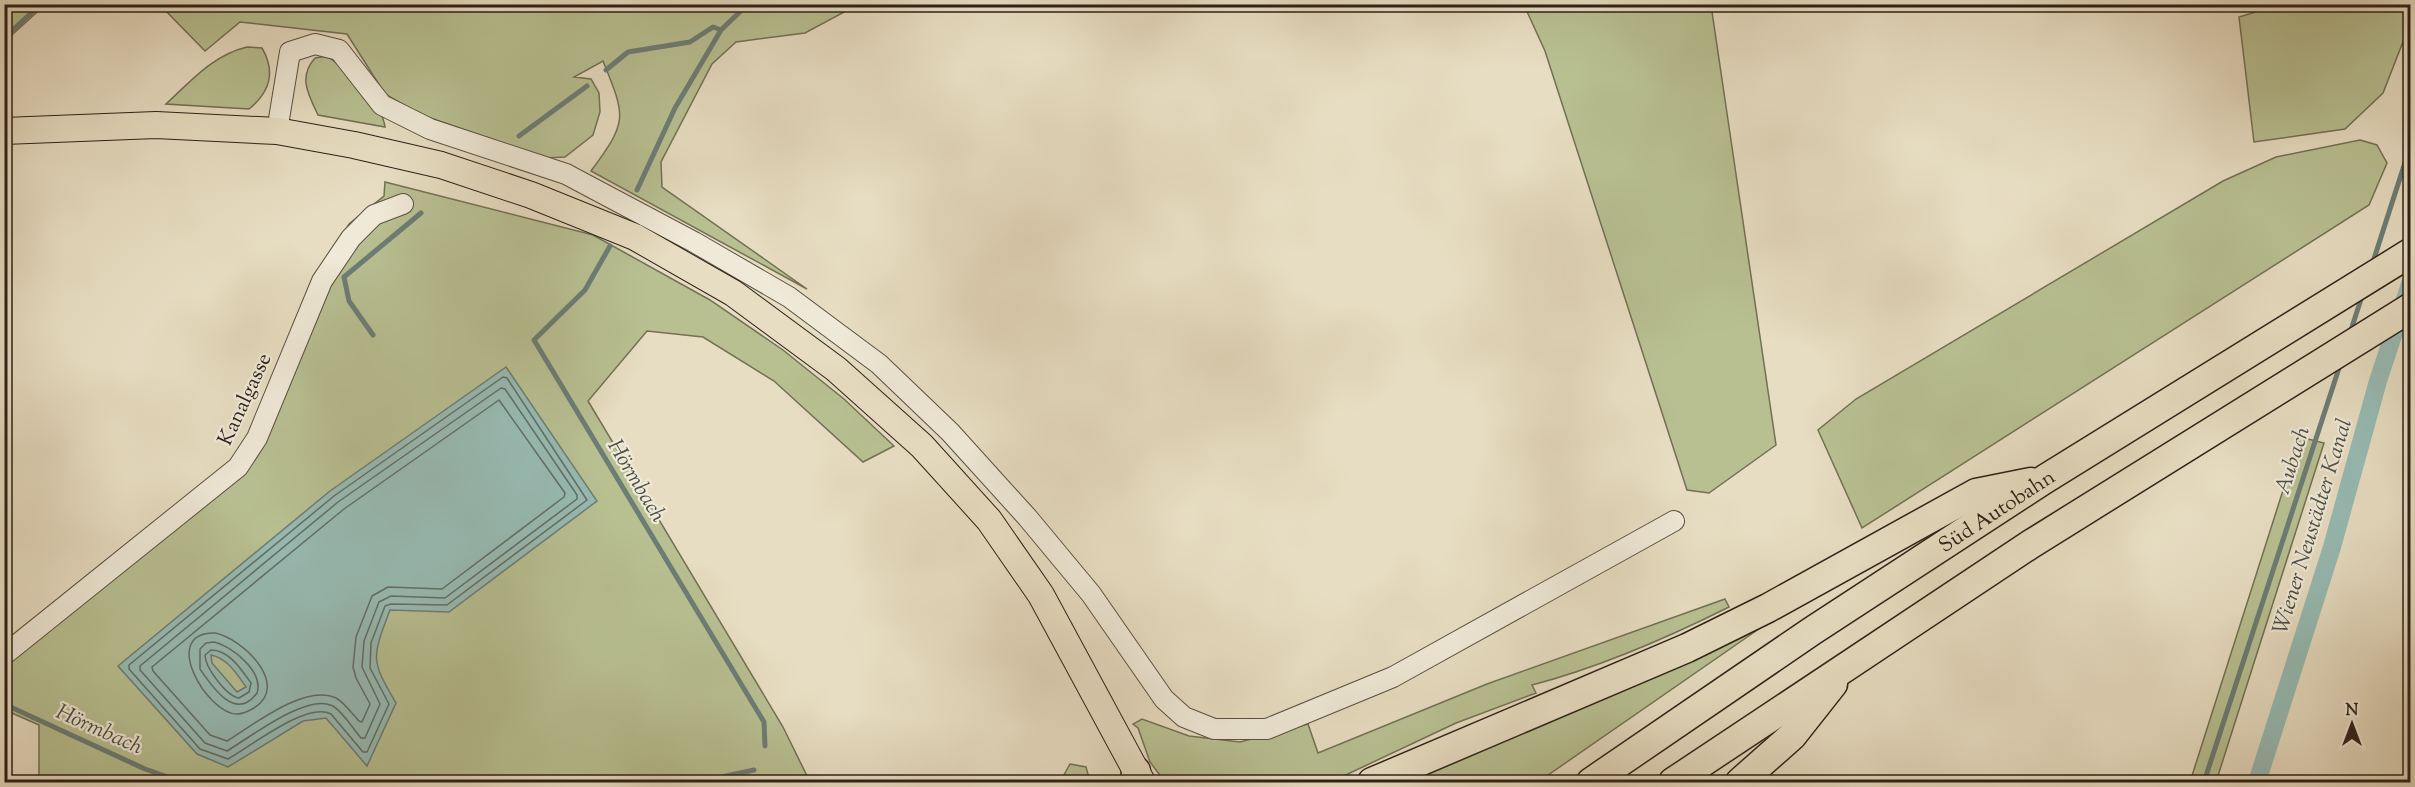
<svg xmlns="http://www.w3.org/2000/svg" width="2415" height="787" viewBox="0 0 2415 787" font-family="'Sorts Mill Goudy',serif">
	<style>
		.green { fill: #b8c092; stroke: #727055; stroke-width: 1.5 }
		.water { fill: #97bbb4; stroke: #6c7d76; stroke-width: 1.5; fill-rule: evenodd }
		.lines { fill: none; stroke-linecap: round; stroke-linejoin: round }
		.shore { stroke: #626e66; stroke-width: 1.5 }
		.stream { stroke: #6c7d76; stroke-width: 5 }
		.canal { stroke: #97bbb4; stroke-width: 18 }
		.minor-casing { stroke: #5b5042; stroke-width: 22 }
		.major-casing { stroke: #2c2118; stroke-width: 28 }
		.highway-casing { stroke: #2c2118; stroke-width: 31 }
		.minor { stroke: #efe9d7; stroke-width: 20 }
		.major { stroke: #e7ddc2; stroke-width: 26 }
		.highway { stroke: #e7ddc2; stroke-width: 28 }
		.labels { text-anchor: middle; stroke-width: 4.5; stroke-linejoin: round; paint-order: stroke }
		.street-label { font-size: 21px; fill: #2c2118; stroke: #efe9d7 }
		.water-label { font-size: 22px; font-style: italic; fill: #4c4f47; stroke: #efe9d7 }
	</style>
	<rect width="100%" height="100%" fill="#e7ddc2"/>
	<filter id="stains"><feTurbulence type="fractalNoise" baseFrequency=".00333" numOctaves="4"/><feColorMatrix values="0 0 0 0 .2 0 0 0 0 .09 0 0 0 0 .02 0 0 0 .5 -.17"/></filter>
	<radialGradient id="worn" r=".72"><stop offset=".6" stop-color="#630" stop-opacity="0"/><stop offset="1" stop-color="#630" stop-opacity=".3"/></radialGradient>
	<path class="green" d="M 5,4 L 45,4 L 45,5 L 5,41 Z
		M 160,5 L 850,5 L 848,10 L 805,33 L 736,42 L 712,64 L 661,162 L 662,187 L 807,289 L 591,171 C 628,121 626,118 603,61 L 574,77 L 591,79 L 599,93 L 600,112 L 593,135 L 565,157 L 546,158 L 419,114 L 385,94 L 347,34 L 240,22 L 205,51 Z
		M 1524,5 L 1711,5 L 1776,445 L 1709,493 L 1687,490 L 1545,51 Z
		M 2279,5 L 2410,5 L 2406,34 L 2383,93 L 2345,129 L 2254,142 L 2239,17 Z
		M 247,47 L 262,48 C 276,72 270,92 249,109 L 166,104 C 191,81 213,55 247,47 Z
		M 327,56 C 347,70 382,103 385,127 L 318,115 C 308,94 298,77 315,58 Z
		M 2360,140 L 2377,145 L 2387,163 L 2369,205 L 1862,528 L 1818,430 L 1856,399 L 2223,181 L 2276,157 Z
		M 385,182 L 593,235 L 710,300 L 783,350 L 844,399 L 894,446 L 863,462 L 774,381 L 703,337 L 647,331 L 588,401 L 783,727 L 810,782 L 754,779 L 739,782 L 39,782 L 39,725 L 5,710 L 5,651 L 232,465 L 256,424 L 306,299 L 349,224 L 384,196 Z
		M 2300,437 L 2324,443 L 2216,782 L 2190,782 Z
		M 1725,599 L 1729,607 C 1665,639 1601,667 1532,685 L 1536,693 L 1456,723 L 1333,781 L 1329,776 L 1318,782 L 1165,782 L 1150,762 L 1138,728 L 1133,724 L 1142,719 L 1189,736 L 1240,742 L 1308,724 L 1318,753 L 1487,684 Z
		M 1766,624 L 1538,782 L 1404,782 Z
		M 1070,764 L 1086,767 L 1090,782 L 1060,782 Z"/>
	<path class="water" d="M 506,367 L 597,501 L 449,612 L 390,610 C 372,658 370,659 396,703 L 367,766 L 326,718 L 303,721 L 228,767 L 197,754 L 118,666 L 330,491 ZM 211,655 C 227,658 237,674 246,687 L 237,692 L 212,663 Z"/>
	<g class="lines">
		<path class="shore" d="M 503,377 L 507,378 L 587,500 L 447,605 L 391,604 L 385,606 L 371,643 L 370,668 L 389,704 L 367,752 L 363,752 L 331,714 C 307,701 250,747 228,759 L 200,749 L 129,669 L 129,665 L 334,496 Z
			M 501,388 L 505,389 L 577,495 L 577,499 L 445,598 L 391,596 L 379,602 L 364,641 L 362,667 L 380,704 L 365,738 L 361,738 C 353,729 344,713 333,706 C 308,692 249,738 227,751 L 205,743 L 140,670 L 140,666 L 338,502 Z
			M 499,400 L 565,493 L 564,497 L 442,589 L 388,587 L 372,596 L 356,637 L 353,667 L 356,678 L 370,704 L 362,722 L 359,721 C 352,714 345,703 336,698 C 305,683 252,726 227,741 L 210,735 L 153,671 L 152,667 L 344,509 Z
			M 215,633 C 242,638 291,685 254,708 C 249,711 244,714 237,714 C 207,714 159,632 215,633 Z
			M 214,642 C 232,646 264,672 257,693 C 236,722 213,688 200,669 L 200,649 L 206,643 Z
			M 211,650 C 229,650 241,669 251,683 L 249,692 L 239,698 C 226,696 205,667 205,655 Z"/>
		<path class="stream" d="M 4,38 L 41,4
			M 606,70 L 628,52 L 690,42 L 713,27 L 721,30
			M 519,136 L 587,86
			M 637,190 L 675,108 L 721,30 L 748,4
			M 610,246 L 585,290 L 534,340 L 764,722 L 765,746
			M 2372,265 L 2410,147
			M 2350,333 L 2363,293
			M 373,335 L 349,301 L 344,277 L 421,213
			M 4,704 L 145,769 L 182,782
			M 698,782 L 754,770
			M 2204,782 L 2340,365"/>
		<path class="canal" d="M 2257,782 L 2332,547 L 2378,381 L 2410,284"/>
		<g class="minor-casing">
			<path id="minor" d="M 277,131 L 290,52 L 315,44 L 339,50 L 382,105 L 430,129 L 566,174 L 694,242 L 789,297 L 879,364 L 950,432 L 1027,517 L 1091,594 L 1164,699 L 1184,717 L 1214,729 L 1267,729 L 1393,677 L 1674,521
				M 4,655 L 238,467 L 257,438 L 322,281 L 351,238 L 374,215 L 403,204"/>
		</g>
		<g class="major-casing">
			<path id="major" d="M 4,131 L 156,125 L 277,131 L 354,145 L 441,165 L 531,195 L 635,237 L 733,293 L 836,369 L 922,446 L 989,520 L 1041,595 L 1142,782"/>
		</g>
		<g class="highway-casing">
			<g id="highway">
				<path d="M 1135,782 L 1136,771"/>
				<path d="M 1372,782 L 1687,648 L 1768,608 L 1976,493 L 2031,482"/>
				<path id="s1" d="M 1591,782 L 1812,631 L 2045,479 L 2410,253"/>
				<path d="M 1673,782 L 2031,544 L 2410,308"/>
				<path d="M 1740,782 L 1792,736 L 1833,684"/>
			</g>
		</g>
		<use href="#minor" class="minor"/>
		<use href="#major" class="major"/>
		<use href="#highway" class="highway"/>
	</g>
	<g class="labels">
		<g class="street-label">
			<text transform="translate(244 399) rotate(-65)" y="7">Kanalgasse</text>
			<text dy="7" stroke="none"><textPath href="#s1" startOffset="488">Süd Autobahn</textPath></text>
		</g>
		<g class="water-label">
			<text transform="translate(2291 460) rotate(-72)" y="8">Aubach</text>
			<text transform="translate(638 480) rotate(59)" y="8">Hörmbach</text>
			<text transform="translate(2311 526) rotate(-73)" y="8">Wiener Neustädter Kanal</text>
			<text transform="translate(100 728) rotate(24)" y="8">Hörmbach</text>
		</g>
	</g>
	<rect width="2415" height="787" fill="none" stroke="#e7ddc2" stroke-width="24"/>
	<rect x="6" y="6" width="2403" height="775" fill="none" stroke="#2c2118" stroke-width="3"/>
	<rect x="12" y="12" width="2391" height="763" fill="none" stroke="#2c2118" stroke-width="1.5"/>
	<g transform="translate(2352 724)" stroke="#efe9d7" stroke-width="4.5" paint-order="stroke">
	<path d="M0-4.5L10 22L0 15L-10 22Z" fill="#2c2118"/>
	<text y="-9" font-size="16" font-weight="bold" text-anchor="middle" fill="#2c2118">N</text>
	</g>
	<rect width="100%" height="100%" filter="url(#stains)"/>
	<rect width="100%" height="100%" fill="url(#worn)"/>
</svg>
